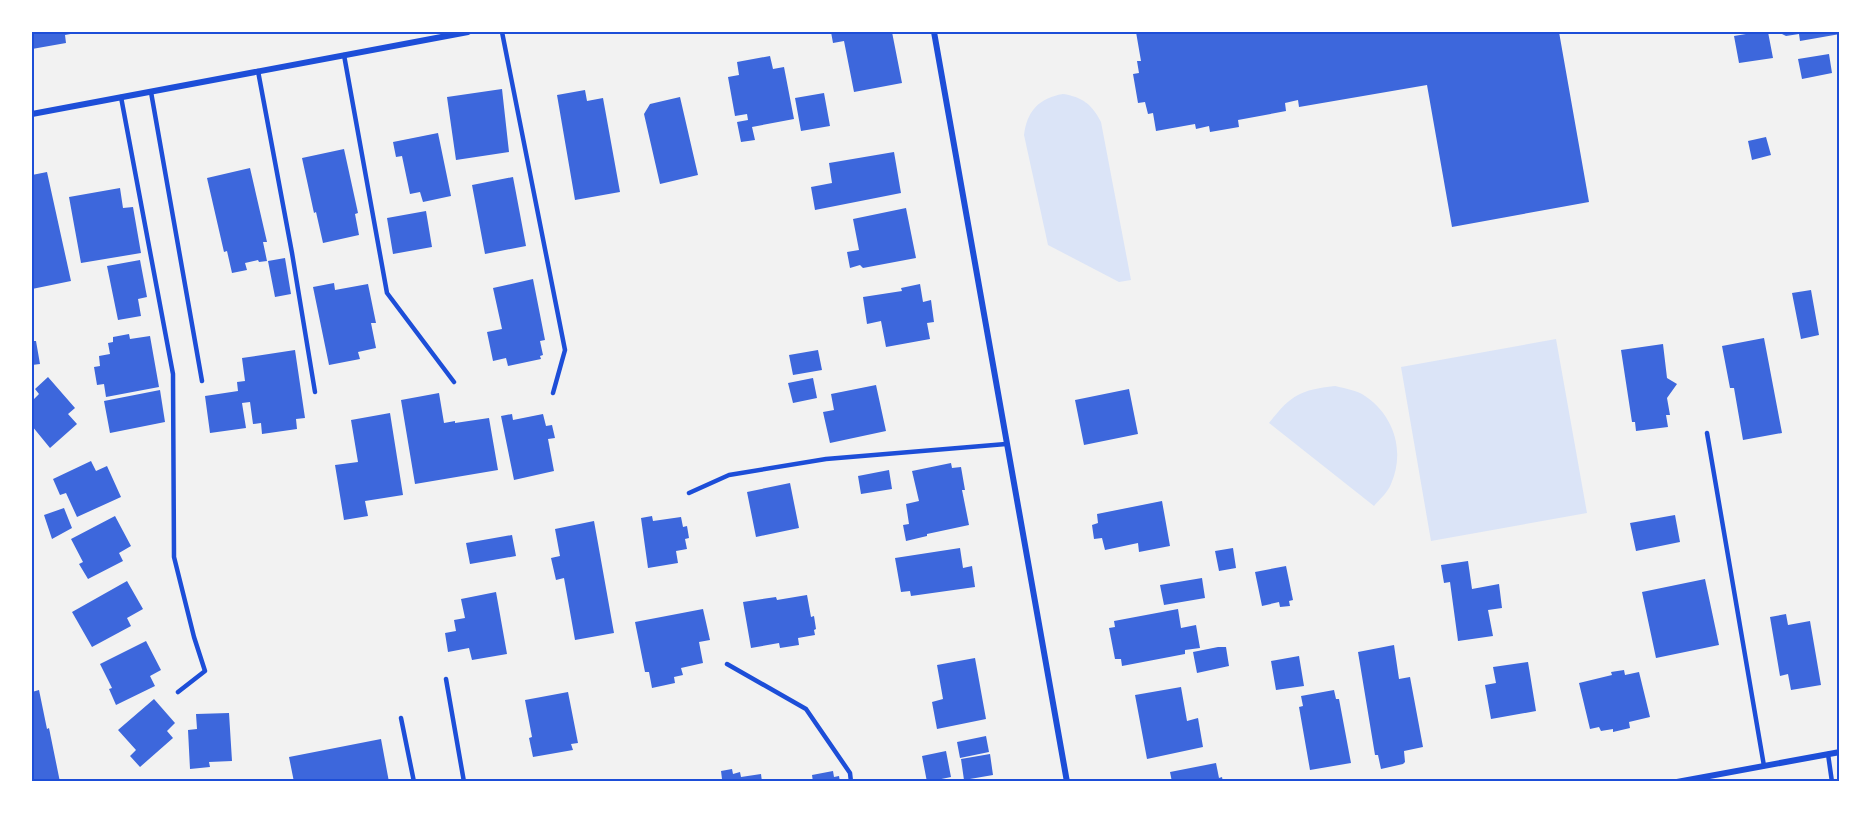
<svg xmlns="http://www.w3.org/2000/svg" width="1871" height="813" viewBox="0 0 1871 813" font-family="Arial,sans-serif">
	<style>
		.green { fill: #dbe4f7 }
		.building { fill: #3d67dc }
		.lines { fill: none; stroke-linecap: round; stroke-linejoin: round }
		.service { stroke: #1d4ed8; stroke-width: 4.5 }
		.minor { stroke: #1d4ed8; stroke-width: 6 }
		.neatline { fill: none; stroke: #1d4ed8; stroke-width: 2 }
	</style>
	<rect width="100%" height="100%" fill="#f2f2f2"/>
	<path class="green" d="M 1063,94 C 1082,97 1092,104 1101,122 L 1131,280 L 1119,282 L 1048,245 L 1024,135 C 1027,111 1039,98 1063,94 Z
		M 1556,339 L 1587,513 L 1431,541 L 1401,367 Z
		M 1335,386 C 1343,388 1354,390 1362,394 C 1393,413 1406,450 1391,484 C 1388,492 1380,499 1374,506 L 1269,423 C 1291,395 1300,390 1335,386 Z"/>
	<path class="building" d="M 32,32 L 76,32 L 76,33 L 65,35 L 66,43 L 32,49 Z
		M 831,32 L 892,32 L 902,83 L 854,92 L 844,41 L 833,43 Z
		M 1136,32 L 1559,32 L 1589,202 L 1452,227 L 1427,85 L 1299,107 L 1298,100 L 1285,103 L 1286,111 L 1238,120 L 1239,127 L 1210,132 L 1209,126 L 1196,129 L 1195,124 L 1156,131 L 1153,113 L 1148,114 L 1145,102 L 1138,103 L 1133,74 L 1139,73 L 1137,61 L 1141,61 Z
		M 1758,32 L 1768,32 L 1773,58 L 1739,63 L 1734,36 Z
		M 1778,32 L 1840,32 L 1840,34 L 1800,41 L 1799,34 L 1786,36 Z
		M 1829,54 L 1832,73 L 1802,79 L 1798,59 Z
		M 770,56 L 773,69 L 784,67 L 794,119 L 752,127 L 755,140 L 741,142 L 737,122 L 748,120 L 747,114 L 735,116 L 728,77 L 739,75 L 737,62 Z
		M 502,89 L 509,152 L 456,160 L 447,97 Z
		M 585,90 L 587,101 L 603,98 L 620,192 L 575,200 L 557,95 Z
		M 824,93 L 830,126 L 801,131 L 795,98 Z
		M 680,97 L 698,175 L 660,184 L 644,114 L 650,104 Z
		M 438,133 L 451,196 L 423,202 L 420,192 L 410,194 L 402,156 L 396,157 L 393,142 Z
		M 1766,137 L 1771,155 L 1752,160 L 1748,141 Z
		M 344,149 L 358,213 L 355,214 L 359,235 L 323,243 L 316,212 L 314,213 L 302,158 Z
		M 894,152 L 901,193 L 815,210 L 811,187 L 832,183 L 829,163 Z
		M 250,168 L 267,242 L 263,242 L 267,261 L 259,262 L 258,260 L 245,263 L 247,270 L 232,273 L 227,251 L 224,252 L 207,178 Z
		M 47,172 L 71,281 L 32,289 L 32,175 Z
		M 513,177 L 526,246 L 485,254 L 472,185 Z
		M 120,188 L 123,208 L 133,207 L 141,253 L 81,263 L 69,197 Z
		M 906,208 L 916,258 L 863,268 L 860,265 L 850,268 L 847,252 L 859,250 L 853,219 Z
		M 426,211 L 432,247 L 393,254 L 387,218 Z
		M 285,258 L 291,294 L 275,297 L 268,261 Z
		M 140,260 L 147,297 L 138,299 L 141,316 L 118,320 L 107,266 Z
		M 533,279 L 545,340 L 540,341 L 543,355 L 540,356 L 541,359 L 508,366 L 506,358 L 493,361 L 487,332 L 502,329 L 493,288 Z
		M 334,283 L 335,290 L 368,284 L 376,323 L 371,323 L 376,348 L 358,352 L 360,359 L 329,365 L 313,287 Z
		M 920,284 L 923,302 L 931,300 L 934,322 L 927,323 L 930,339 L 886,347 L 881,321 L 867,324 L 863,297 L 902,291 L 901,288 Z
		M 1811,290 L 1819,335 L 1801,339 L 1792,293 Z
		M 129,334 L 130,339 L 150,336 L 159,387 L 106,397 L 104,384 L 97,385 L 94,367 L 100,366 L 99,356 L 110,354 L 108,343 L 113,342 L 113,337 Z
		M 1764,338 L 1782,433 L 1743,440 L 1734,388 L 1730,388 L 1722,346 Z
		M 32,341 L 36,341 L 40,364 L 32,365 Z
		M 1663,344 L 1667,378 L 1677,384 L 1667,398 L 1670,415 L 1666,415 L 1668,427 L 1636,431 L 1635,422 L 1632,422 L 1621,350 Z
		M 295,350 L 305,418 L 296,419 L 297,429 L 262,434 L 261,423 L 253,424 L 250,402 L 242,403 L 246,428 L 210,433 L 205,396 L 238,391 L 237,382 L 245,381 L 242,358 Z
		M 818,350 L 822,370 L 793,375 L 789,355 Z
		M 48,377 L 75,408 L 68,414 L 77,424 L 50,448 L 32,426 L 32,401 L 39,394 L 35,389 Z
		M 813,378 L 817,398 L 793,403 L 788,383 Z
		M 876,385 L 886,431 L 830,443 L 823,412 L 834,410 L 831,394 Z
		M 1129,389 L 1138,434 L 1084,445 L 1075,400 Z
		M 160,390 L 165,422 L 110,433 L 104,401 Z
		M 439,393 L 444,423 L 455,421 L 455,423 L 489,418 L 498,470 L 415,484 L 401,400 Z
		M 390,413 L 403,495 L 365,501 L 368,516 L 344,520 L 335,465 L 358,462 L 351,420 Z
		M 512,414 L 513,420 L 543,414 L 546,426 L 552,425 L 555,438 L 548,439 L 554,471 L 514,480 L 501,416 Z
		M 91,461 L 96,471 L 107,466 L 121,497 L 77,517 L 66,493 L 60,495 L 53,479 Z
		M 951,463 L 952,468 L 961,467 L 965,490 L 962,490 L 969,525 L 927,534 L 927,536 L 906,541 L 903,525 L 909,524 L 906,504 L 919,501 L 912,471 Z
		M 889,470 L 892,489 L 861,494 L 858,476 Z
		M 790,483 L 799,528 L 756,537 L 747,492 Z
		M 1162,501 L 1170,546 L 1139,552 L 1138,543 L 1105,550 L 1102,538 L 1094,539 L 1092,525 L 1098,523 L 1097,514 Z
		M 64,508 L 72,528 L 52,539 L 44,515 Z
		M 1675,515 L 1680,542 L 1636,551 L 1630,523 Z
		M 115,516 L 131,546 L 119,553 L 123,561 L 88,579 L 79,564 L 83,562 L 71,539 Z
		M 652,516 L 653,521 L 681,517 L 683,527 L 687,526 L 689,538 L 685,539 L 687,549 L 676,551 L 678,563 L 648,568 L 641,518 Z
		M 594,521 L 614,633 L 575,640 L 564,578 L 556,580 L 551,558 L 560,556 L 555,529 Z
		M 512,535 L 516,556 L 470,564 L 466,543 Z
		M 960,548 L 963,568 L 972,566 L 975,587 L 911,596 L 910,591 L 901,592 L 895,558 Z
		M 1233,548 L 1236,568 L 1219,571 L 1215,551 Z
		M 1468,561 L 1472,589 L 1499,584 L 1502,608 L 1488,610 L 1493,636 L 1458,641 L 1450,582 L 1444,583 L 1441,565 Z
		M 1286,566 L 1293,600 L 1289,601 L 1290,606 L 1280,607 L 1279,602 L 1262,606 L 1255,572 Z
		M 1202,578 L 1205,598 L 1164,605 L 1160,585 Z
		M 1705,579 L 1719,645 L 1656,658 L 1642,592 Z
		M 127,581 L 143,609 L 127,618 L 131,626 L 92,647 L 72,612 Z
		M 496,592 L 507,654 L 472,660 L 469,648 L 448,652 L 445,633 L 456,631 L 454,620 L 465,618 L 461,599 Z
		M 807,595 L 811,617 L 814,616 L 816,629 L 814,630 L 815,635 L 798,638 L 799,645 L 780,648 L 779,643 L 751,648 L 743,602 L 776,597 L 777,600 Z
		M 703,609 L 710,640 L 699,642 L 703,663 L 681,668 L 683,675 L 674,677 L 675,683 L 652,688 L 649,672 L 645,672 L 635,622 Z
		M 1178,609 L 1181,628 L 1196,625 L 1200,648 L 1185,650 L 1185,654 L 1122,666 L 1121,659 L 1115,659 L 1109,628 L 1115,627 L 1114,621 Z
		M 1786,614 L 1788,625 L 1810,621 L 1821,685 L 1791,690 L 1788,674 L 1780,676 L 1770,617 Z
		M 146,641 L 161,670 L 150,676 L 155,686 L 116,705 L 109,689 L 112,688 L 100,664 Z
		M 1394,645 L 1399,679 L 1410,677 L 1423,747 L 1404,751 L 1405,762 L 1403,764 L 1381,769 L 1378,755 L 1375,755 L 1358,652 Z
		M 1218,647 L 1226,647 L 1229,666 L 1197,673 L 1193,652 Z
		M 1299,656 L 1304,686 L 1276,690 L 1271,661 Z
		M 975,658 L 986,719 L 937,729 L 932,702 L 943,699 L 937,665 Z
		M 1528,662 L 1536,711 L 1491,719 L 1485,685 L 1496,683 L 1493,667 Z
		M 1624,670 L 1625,675 L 1639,672 L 1650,717 L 1629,722 L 1630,728 L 1613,732 L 1613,729 L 1601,731 L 1599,727 L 1590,729 L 1579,683 L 1612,675 L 1611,672 Z
		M 1181,687 L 1187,721 L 1198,718 L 1203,747 L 1147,759 L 1135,695 Z
		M 39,690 L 47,729 L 49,728 L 60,782 L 32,782 L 32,692 Z
		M 1334,690 L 1336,699 L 1339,699 L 1351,763 L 1310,770 L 1299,707 L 1303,706 L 1301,696 Z
		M 568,692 L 578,743 L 571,744 L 573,750 L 533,757 L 529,738 L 532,737 L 525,700 Z
		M 154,699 L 175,723 L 167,731 L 173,738 L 140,767 L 130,756 L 136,750 L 118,730 Z
		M 229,713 L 232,761 L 209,762 L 210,767 L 190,769 L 188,730 L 197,729 L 196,714 Z
		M 986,736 L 989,752 L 960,758 L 957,742 Z
		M 381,739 L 389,782 L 294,782 L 289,757 Z
		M 946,751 L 951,777 L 927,782 L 922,756 Z
		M 990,754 L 993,775 L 964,780 L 961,759 Z
		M 1216,763 L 1219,778 L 1222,777 L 1223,782 L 1172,782 L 1170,772 Z
		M 732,769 L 733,774 L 740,772 L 741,777 L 761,774 L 762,782 L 720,782 L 719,779 L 722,779 L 721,771 Z
		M 833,771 L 834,777 L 839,776 L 840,782 L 813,782 L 812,775 Z"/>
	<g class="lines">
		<path class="service" d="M 502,32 L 565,350 L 553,393
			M 344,55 L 387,293 L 454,382
			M 258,71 L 292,253 L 315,392
			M 151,92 L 202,381
			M 121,97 L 173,374 L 174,557 L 194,637 L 205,671 L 178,692
			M 1707,433 L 1764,766
			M 689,493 L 729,475 L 826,459 L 1006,444
			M 727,664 L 806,709 L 850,773 L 851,782
			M 446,679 L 464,782
			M 401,718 L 414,782
			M 1828,754 L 1832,782"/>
		<path class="minor" d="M 934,32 L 1067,782
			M 32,114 L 468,32
			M 1677,782 L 1840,752"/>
	</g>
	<rect width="1871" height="813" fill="none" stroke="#ffffff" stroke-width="66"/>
	<rect x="33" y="33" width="1805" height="747" class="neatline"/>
</svg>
